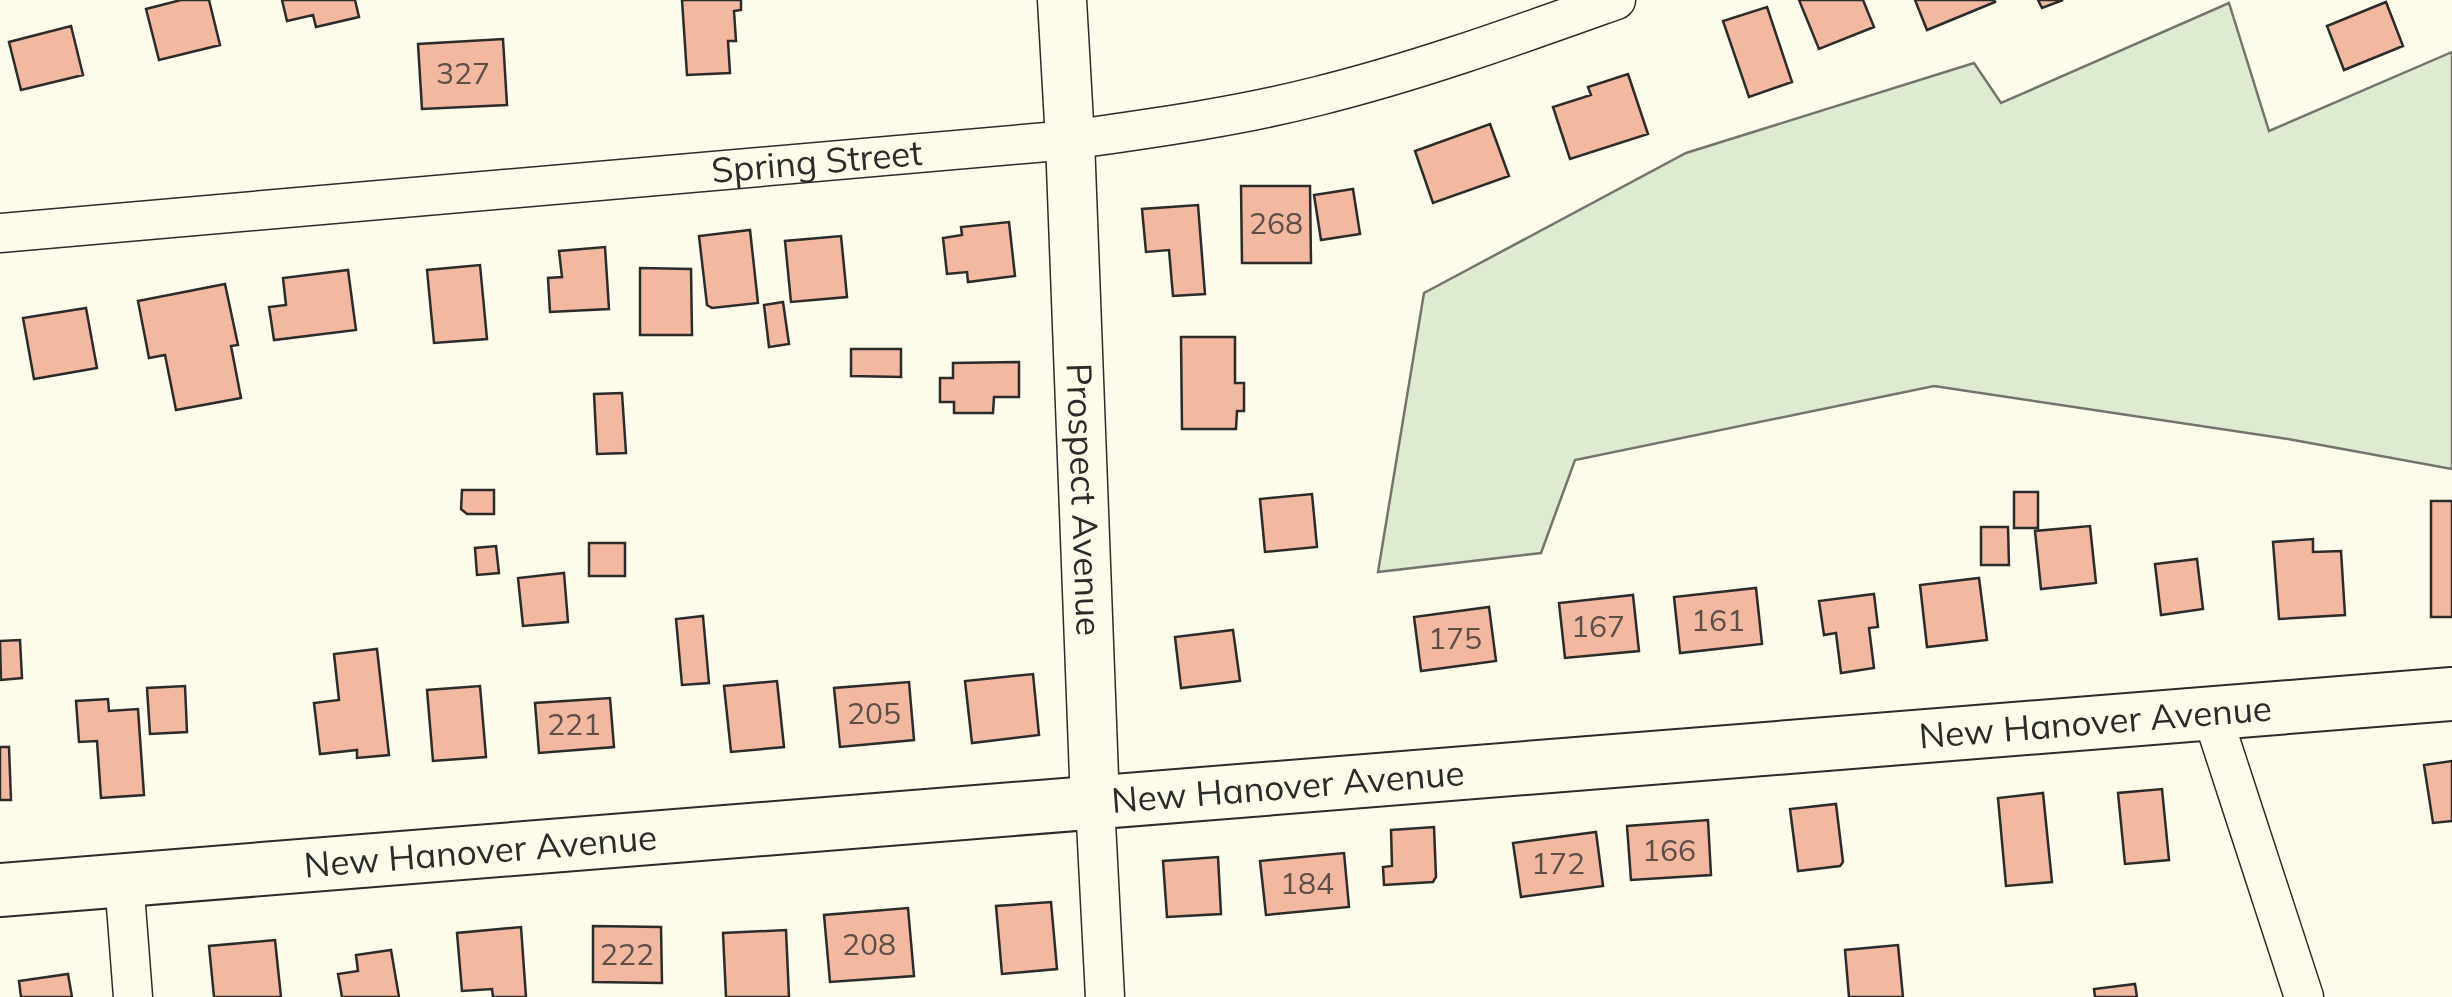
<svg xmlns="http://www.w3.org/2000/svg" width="2452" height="997" viewBox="0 0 2452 997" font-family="Mulish,sans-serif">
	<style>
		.green { fill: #deebd1; stroke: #74746e; stroke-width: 2.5 }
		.building { fill: #f2b8a0; stroke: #2b2b2b; stroke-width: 2.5 }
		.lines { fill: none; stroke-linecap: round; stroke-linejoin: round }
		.minor-casing { stroke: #2b2b2b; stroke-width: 41 }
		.tertiary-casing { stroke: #2b2b2b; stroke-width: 51 }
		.secondary-casing { stroke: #2b2b2b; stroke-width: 56 }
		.minor { stroke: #fdfbea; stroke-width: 38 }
		.tertiary { stroke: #fdfbea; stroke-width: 48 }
		.secondary { stroke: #fdfbea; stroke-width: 52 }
		.labels { text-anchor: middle; stroke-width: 8; stroke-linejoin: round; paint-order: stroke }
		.number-label { font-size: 30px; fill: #5d4e48 }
		.street-label { font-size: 35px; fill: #2b2b2b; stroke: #fdfbea }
	</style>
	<rect width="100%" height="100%" fill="#fdfbea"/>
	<path class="green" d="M 2229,3 L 2269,131 L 2452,52 L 2452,469 L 2288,439 L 1934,386 L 1575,460 L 1541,553 L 1378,572 L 1424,293 L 1686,153 L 1974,63 L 2001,103 Z"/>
	<path class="building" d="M 181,0 L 209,0 L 220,45 L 159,60 L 146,9 Z
		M 282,0 L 355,0 L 359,17 L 316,27 L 313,15 L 287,21 Z
		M 682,0 L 741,0 L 741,10 L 734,11 L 736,41 L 728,41 L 730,73 L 687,75 Z
		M 1799,0 L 1863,0 L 1874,27 L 1819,49 Z
		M 1915,0 L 1994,0 L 1995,2 L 1927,30 Z
		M 2038,0 L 2063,0 L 2042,8 Z
		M 2386,2 L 2403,46 L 2344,70 L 2327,26 Z
		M 1767,7 L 1792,82 L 1749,97 L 1723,21 Z
		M 71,26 L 83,75 L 21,90 L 9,42 Z
		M 503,39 L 507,105 L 422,109 L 418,44 Z
		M 1628,74 L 1648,134 L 1570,159 L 1553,107 L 1591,95 L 1588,87 Z
		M 1490,124 L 1509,176 L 1433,203 L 1415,151 Z
		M 1241,186 L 1310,186 L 1311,263 L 1242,263 Z
		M 1353,189 L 1360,234 L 1321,240 L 1314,195 Z
		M 1198,205 L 1205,294 L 1173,296 L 1169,250 L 1146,252 L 1142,209 Z
		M 1009,222 L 1015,276 L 968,282 L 967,272 L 947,274 L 943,238 L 962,235 L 961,227 Z
		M 750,230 L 758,303 L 712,308 L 707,305 L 699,236 Z
		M 841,236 L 847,297 L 791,302 L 785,241 Z
		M 605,247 L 609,309 L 550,312 L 548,278 L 562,277 L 559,251 Z
		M 480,265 L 487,339 L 434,343 L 427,270 Z
		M 640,268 L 691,269 L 692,335 L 640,335 Z
		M 348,270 L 356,330 L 274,340 L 269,307 L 286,305 L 283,278 Z
		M 225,284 L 238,345 L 231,346 L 241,398 L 176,410 L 165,355 L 149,358 L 138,301 Z
		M 783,302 L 789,344 L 769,347 L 764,305 Z
		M 86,308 L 97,368 L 34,379 L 23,318 Z
		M 1181,337 L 1235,337 L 1235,383 L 1244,383 L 1244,411 L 1237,411 L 1236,429 L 1182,429 Z
		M 851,349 L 901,349 L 901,377 L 851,376 Z
		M 1019,362 L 1019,397 L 994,397 L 993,413 L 954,413 L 954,402 L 940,402 L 940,378 L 953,378 L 953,363 Z
		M 622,393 L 626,453 L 597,454 L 594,394 Z
		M 462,490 L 494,490 L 494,514 L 467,514 L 461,509 Z
		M 2014,492 L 2038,492 L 2038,528 L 2014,528 Z
		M 1312,494 L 1317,547 L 1265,552 L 1260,499 Z
		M 2431,501 L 2452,501 L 2452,617 L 2431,617 Z
		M 2090,526 L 2096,583 L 2041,589 L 2035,531 Z
		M 1981,527 L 2008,527 L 2009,565 L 1981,565 Z
		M 2313,539 L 2313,552 L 2341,551 L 2345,615 L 2279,619 L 2273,542 Z
		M 589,543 L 625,543 L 625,576 L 589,576 Z
		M 496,546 L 499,573 L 477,575 L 475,548 Z
		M 2197,559 L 2203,609 L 2161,615 L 2155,564 Z
		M 564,573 L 568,622 L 523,626 L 518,578 Z
		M 1979,578 L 1987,640 L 1927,647 L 1920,585 Z
		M 1756,588 L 1762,644 L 1680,653 L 1674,597 Z
		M 1874,594 L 1878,627 L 1869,628 L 1874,668 L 1841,673 L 1836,633 L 1824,635 L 1819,601 Z
		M 1633,595 L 1639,651 L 1565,658 L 1559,603 Z
		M 1489,607 L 1496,661 L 1421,671 L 1414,617 Z
		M 703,616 L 709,683 L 682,685 L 676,619 Z
		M 1233,630 L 1240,681 L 1181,688 L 1175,637 Z
		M 20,640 L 22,678 L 1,680 L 0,641 Z
		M 377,649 L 389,755 L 357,758 L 357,750 L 320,754 L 314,703 L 339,700 L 334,654 Z
		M 1033,674 L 1039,735 L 972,743 L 965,681 Z
		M 777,681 L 784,747 L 731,752 L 724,686 Z
		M 909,682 L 914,740 L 840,747 L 834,688 Z
		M 185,686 L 187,732 L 150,734 L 147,688 Z
		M 480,686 L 486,757 L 433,761 L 427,690 Z
		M 610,698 L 614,747 L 539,753 L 535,703 Z
		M 108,699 L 109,711 L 138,709 L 144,795 L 101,798 L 97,741 L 79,742 L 76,701 Z
		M 0,747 L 9,747 L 11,800 L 0,800 Z
		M 2452,761 L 2452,821 L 2433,823 L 2424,765 Z
		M 2162,789 L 2169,860 L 2125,864 L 2118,793 Z
		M 2043,793 L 2052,882 L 2006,886 L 1998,798 Z
		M 1836,804 L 1843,862 L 1840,866 L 1798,871 L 1790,809 Z
		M 1708,820 L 1711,875 L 1631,880 L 1627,826 Z
		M 1434,827 L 1436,877 L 1433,882 L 1384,885 L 1383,867 L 1392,866 L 1391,830 Z
		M 1596,832 L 1603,886 L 1521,897 L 1513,843 Z
		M 1344,853 L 1349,907 L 1266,915 L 1260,861 Z
		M 1218,857 L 1221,914 L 1167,917 L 1163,861 Z
		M 1051,902 L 1057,969 L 1002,974 L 996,906 Z
		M 908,908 L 914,976 L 830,982 L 824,915 Z
		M 593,926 L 661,927 L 662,983 L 593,982 Z
		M 521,927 L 526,997 L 493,997 L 492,989 L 462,991 L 457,933 Z
		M 786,930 L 789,997 L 726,997 L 723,933 Z
		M 275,940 L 281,997 L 214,997 L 209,946 Z
		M 1898,945 L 1903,997 L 1849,997 L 1845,950 Z
		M 391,950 L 399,997 L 342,997 L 338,974 L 358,971 L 356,955 Z
		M 68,974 L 72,997 L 21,997 L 19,981 Z
		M 2135,984 L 2137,997 L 2095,997 L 2094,989 Z"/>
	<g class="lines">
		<g class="minor-casing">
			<g id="minor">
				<path id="s1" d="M 0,233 L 1070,140 C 1153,128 1236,117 1318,96 C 1419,71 1518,35 1616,0"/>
				<path d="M 2211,712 L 2304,997"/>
				<path d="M 1095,803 L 1105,997"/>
				<path d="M 124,880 L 133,997"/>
			</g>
		</g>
		<g class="tertiary-casing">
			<g id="tertiary">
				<path id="s2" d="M 1062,0 L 1070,140 L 1095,803"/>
			</g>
		</g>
		<g class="secondary-casing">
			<g id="secondary">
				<path id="s3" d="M 0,890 L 2452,694"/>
			</g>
		</g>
		<use href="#minor" class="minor"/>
		<use href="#tertiary" class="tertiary"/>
		<use href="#secondary" class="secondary"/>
	</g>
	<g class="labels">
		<g class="number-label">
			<text x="463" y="84">327</text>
			<text x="1276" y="234">268</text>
			<text x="1718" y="631">161</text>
			<text x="1598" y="637">167</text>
			<text x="1455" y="649">175</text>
			<text x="874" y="724">205</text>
			<text x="574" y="735">221</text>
			<text x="1669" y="861">166</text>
			<text x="1558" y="874">172</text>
			<text x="1307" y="894">184</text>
			<text x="869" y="955">208</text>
			<text x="627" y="965">222</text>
		</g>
		<g class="street-label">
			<text dy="12" stroke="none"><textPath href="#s1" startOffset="820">Spring Street</textPath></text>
			<text dy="12" stroke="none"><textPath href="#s2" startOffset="500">Prospect Avenue</textPath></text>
			<text dy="12" stroke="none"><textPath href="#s3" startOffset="2102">New Hanover Avenue</textPath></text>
			<text dy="12" stroke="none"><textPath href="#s3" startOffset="1292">New Hanover Avenue</textPath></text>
			<text dy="12" stroke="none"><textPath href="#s3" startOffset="482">New Hanover Avenue</textPath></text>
		</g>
	</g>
</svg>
